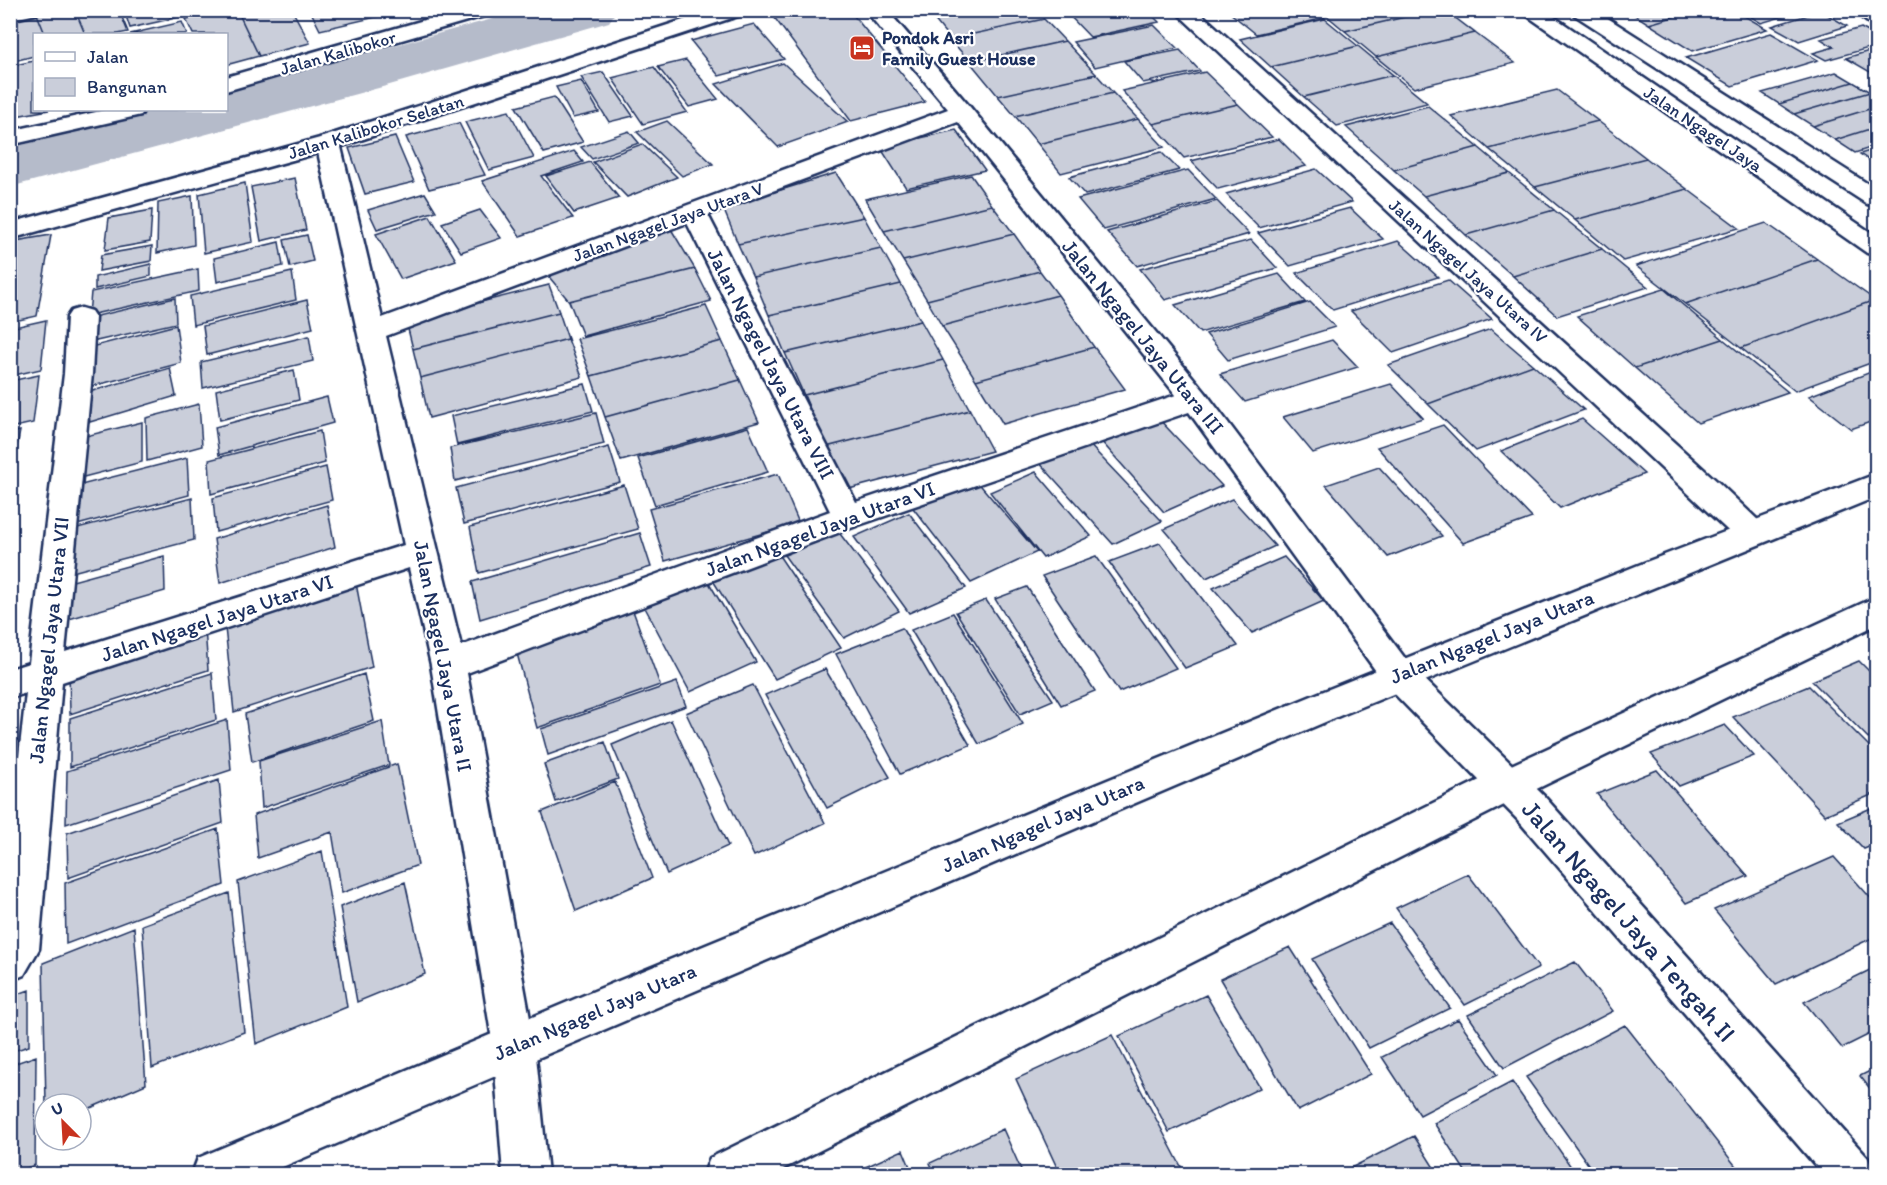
<svg xmlns="http://www.w3.org/2000/svg" width="1887" height="1185" viewBox="0 0 1887 1185" font-family="Itim,sans-serif">
	<style>
		.lines { fill: none; stroke-linecap: round; stroke-linejoin: round }
		.river { fill: #b5bbca; fill-rule: evenodd }
		.building { fill: #caceda; stroke: #1b2f5e; stroke-width: 1.5 }
		.minor-casing { stroke: #1b2f5e; stroke-width: 5 }
		.tertiary-casing { stroke: #1b2f5e; stroke-width: 5 }
		.primary-casing { stroke: #1b2f5e; stroke-width: 5 }
		.minor { fill: #fff; fill-rule: evenodd }
		.tertiary { fill: #fff; fill-rule: evenodd }
		.primary { fill: #fff; fill-rule: evenodd }
		.labels { text-anchor: middle; stroke-width: 4.5; stroke-linejoin: round; paint-order: stroke }
		.far-poi-label { font-size: 18px; font-weight: bold; fill: #1b2f5e; stroke: #fff; text-anchor: start }
		.far-street-label { font-size: 18px; fill: #1b2f5e; stroke: #fff }
		.street-label { font-size: 21px; fill: #1b2f5e; stroke: #fff }
		.near-street-label { font-size: 26px; fill: #1b2f5e; stroke: #fff }
	</style>
	<rect width="100%" height="100%" fill="#fff"/>
	<filter id="ink" filterUnits="userSpaceOnUse"><feTurbulence type="fractalNoise" baseFrequency=".0167" numOctaves="2"/><feDisplacementMap in="SourceGraphic" scale="12" xChannelSelector="R" yChannelSelector="G"/><feConvolveMatrix kernelMatrix="1 2 1 2 8 2 1 2 1" color-interpolation-filters="sRGB"/></filter>
	<g filter="url(#ink)">
		<g class="lines">
			<path class="river" d="M 525,10 L 617,10 L 609,22 L 386,86 L 10,187 L 10,148 L 157,110 L 226,110 L 226,91 Z"/>
		</g>
		<path class="building" d="M 51,10 L 75,10 L 85,34 L 45,34 L 37,14 Z
			M 75,10 L 119,10 L 128,32 L 118,34 L 85,34 Z
			M 124,10 L 167,10 L 171,19 L 130,28 Z
			M 167,10 L 205,10 L 171,19 Z
			M 222,10 L 237,10 L 259,56 L 226,65 L 226,34 L 193,34 L 186,19 Z
			M 237,10 L 292,10 L 310,43 L 259,56 Z
			M 310,10 L 373,10 L 376,17 L 320,30 Z
			M 373,10 L 401,10 L 376,17 Z
			M 784,10 L 849,10 L 925,102 L 851,121 L 771,13 Z
			M 969,10 L 1036,10 L 1044,19 L 950,39 L 933,18 Z
			M 1064,10 L 1147,10 L 1159,22 L 1090,37 Z
			M 1234,10 L 1315,10 L 1325,18 L 1256,34 L 1229,12 Z
			M 1320,10 L 1435,10 L 1345,31 Z
			M 1435,10 L 1445,10 L 1475,33 L 1376,57 L 1345,31 Z
			M 1627,10 L 1697,10 L 1649,24 Z
			M 1697,10 L 1734,10 L 1767,29 L 1692,51 L 1649,24 Z
			M 1740,10 L 1805,10 L 1761,23 Z
			M 1821,11 L 1847,26 L 1799,41 L 1772,26 Z
			M 37,14 L 45,34 L 34,34 L 34,56 L 10,62 L 10,21 Z
			M 1044,19 L 1065,41 L 970,62 L 950,39 Z
			M 1325,19 L 1358,46 L 1271,67 L 1240,39 Z
			M 182,22 L 187,34 L 130,34 Z
			M 754,24 L 784,59 L 719,76 L 691,41 Z
			M 1154,25 L 1177,48 L 1095,67 L 1073,42 Z
			M 1861,28 L 1876,36 L 1876,46 L 1826,60 L 1813,53 L 1834,47 L 1821,39 Z
			M 1475,33 L 1515,63 L 1414,88 L 1376,57 Z
			M 1771,33 L 1818,60 L 1732,86 L 1686,58 Z
			M 1065,41 L 1096,74 L 998,96 L 970,62 Z
			M 1358,46 L 1393,75 L 1304,97 L 1271,67 Z
			M 1876,49 L 1876,70 L 1870,72 L 1846,58 Z
			M 1180,50 L 1200,71 L 1143,83 L 1124,61 Z
			M 686,60 L 718,99 L 689,107 L 658,67 Z
			M 34,61 L 34,110 L 49,110 L 10,117 L 10,66 Z
			M 783,63 L 848,122 L 778,147 L 716,84 Z
			M 654,67 L 687,112 L 643,124 L 612,78 Z
			M 603,72 L 633,116 L 609,122 L 581,77 Z
			M 1205,72 L 1238,104 L 1153,124 L 1122,91 Z
			M 1836,72 L 1853,82 L 1779,104 L 1762,93 Z
			M 1096,74 L 1113,93 L 1015,116 L 998,96 Z
			M 1393,75 L 1427,103 L 1337,126 L 1304,97 Z
			M 581,81 L 599,112 L 573,118 L 556,87 Z
			M 1853,82 L 1870,92 L 1794,114 L 1779,104 Z
			M 1557,90 L 1598,121 L 1489,149 L 1451,116 Z
			M 1870,92 L 1876,96 L 1876,107 L 1813,126 L 1794,114 Z
			M 1113,93 L 1138,119 L 1038,144 L 1015,116 Z
			M 554,97 L 583,142 L 544,153 L 516,107 Z
			M 1238,104 L 1272,137 L 1184,158 L 1153,124 Z
			M 1428,106 L 1478,147 L 1394,170 L 1346,127 Z
			M 1876,107 L 1876,127 L 1835,140 L 1813,126 Z
			M 509,111 L 534,158 L 489,170 L 465,122 Z
			M 1138,119 L 1164,147 L 1061,173 L 1038,144 Z
			M 667,121 L 713,164 L 682,176 L 637,132 Z
			M 1598,121 L 1646,158 L 1535,187 L 1489,149 Z
			M 459,123 L 485,175 L 429,189 L 406,137 Z
			M 1876,127 L 1876,146 L 1855,153 L 1835,140 Z
			M 956,130 L 985,170 L 906,188 L 880,147 Z
			M 629,131 L 639,143 L 592,159 L 581,147 Z
			M 395,137 L 414,182 L 365,194 L 349,148 Z
			M 1279,139 L 1306,166 L 1218,189 L 1191,161 Z
			M 642,144 L 677,177 L 627,197 L 593,162 Z
			M 1478,147 L 1509,173 L 1424,196 L 1394,170 Z
			M 1876,149 L 1876,165 L 1860,154 Z
			M 574,151 L 583,162 L 541,176 L 573,218 L 520,236 L 482,181 Z
			M 1161,152 L 1179,170 L 1085,195 L 1069,177 Z
			M 1646,158 L 1687,189 L 1575,220 L 1535,187 Z
			M 590,162 L 619,198 L 574,213 L 546,176 Z
			M 1316,169 L 1352,202 L 1259,228 L 1226,194 Z
			M 1188,170 L 1216,199 L 1104,230 L 1078,199 Z
			M 836,173 L 864,217 L 738,244 L 723,208 Z
			M 1509,173 L 1554,210 L 1466,235 L 1424,196 Z
			M 971,175 L 992,205 L 884,231 L 865,199 Z
			M 295,178 L 306,230 L 261,241 L 251,187 Z
			M 245,183 L 253,242 L 204,253 L 199,194 Z
			M 1687,189 L 1739,228 L 1623,261 L 1575,220 Z
			M 425,193 L 436,211 L 377,229 L 368,210 Z
			M 192,196 L 194,245 L 157,253 L 158,203 Z
			M 1217,201 L 1249,234 L 1137,266 L 1107,232 Z
			M 992,205 L 1014,234 L 903,261 L 884,231 Z
			M 1350,208 L 1383,239 L 1290,266 L 1258,233 Z
			M 152,210 L 150,242 L 105,250 L 109,218 Z
			M 480,210 L 501,238 L 461,252 L 442,223 Z
			M 1554,210 L 1602,249 L 1513,276 L 1466,235 Z
			M 430,216 L 456,260 L 401,279 L 376,234 Z
			M 864,217 L 881,248 L 753,277 L 738,244 Z
			M 1766,223 L 1817,259 L 1685,304 L 1636,266 Z
			M 668,224 L 695,269 L 569,301 L 545,272 Z
			M 1014,234 L 1040,271 L 927,300 L 903,261 Z
			M 51,235 L 37,316 L 10,322 L 10,242 Z
			M 307,235 L 313,261 L 290,267 L 284,240 Z
			M 1251,240 L 1277,268 L 1165,300 L 1140,269 Z
			M 1398,241 L 1438,277 L 1333,310 L 1296,273 Z
			M 279,242 L 283,266 L 217,282 L 214,258 Z
			M 152,246 L 151,261 L 99,271 L 101,255 Z
			M 881,248 L 901,284 L 769,315 L 753,277 Z
			M 1602,249 L 1648,287 L 1557,316 L 1513,276 Z
			M 1817,259 L 1875,300 L 1741,348 L 1685,304 Z
			M 151,264 L 151,276 L 95,289 L 95,277 Z
			M 198,269 L 199,291 L 89,315 L 91,292 Z
			M 695,269 L 711,301 L 583,336 L 569,301 Z
			M 1040,271 L 1058,295 L 942,326 L 927,300 Z
			M 292,272 L 296,300 L 193,325 L 190,296 Z
			M 1279,274 L 1305,302 L 1200,333 L 1175,305 Z
			M 1448,280 L 1492,319 L 1393,353 L 1351,311 Z
			M 901,284 L 921,321 L 785,353 L 769,315 Z
			M 549,285 L 559,312 L 413,349 L 406,321 Z
			M 1664,289 L 1723,339 L 1635,368 L 1577,316 Z
			M 1058,295 L 1094,347 L 976,380 L 942,326 Z
			M 175,298 L 176,323 L 83,344 L 84,319 Z
			M 307,300 L 313,328 L 207,355 L 203,326 Z
			M 1875,300 L 1876,361 L 1795,391 L 1741,348 Z
			M 1310,302 L 1335,327 L 1228,360 L 1206,334 Z
			M 706,306 L 722,341 L 591,376 L 577,339 Z
			M 559,312 L 568,339 L 420,378 L 413,349 Z
			M 46,320 L 41,369 L 10,376 L 10,328 Z
			M 921,321 L 943,360 L 804,395 L 785,353 Z
			M 176,325 L 181,363 L 89,387 L 87,348 Z
			M 1491,329 L 1533,365 L 1428,404 L 1388,365 Z
			M 309,336 L 313,361 L 203,388 L 201,362 Z
			M 568,339 L 582,377 L 429,418 L 420,378 Z
			M 1723,339 L 1788,392 L 1698,423 L 1635,368 Z
			M 1332,340 L 1358,367 L 1245,402 L 1220,374 Z
			M 722,341 L 740,380 L 605,417 L 591,376 Z
			M 1094,347 L 1125,389 L 1003,424 L 976,380 Z
			M 943,360 L 970,410 L 826,447 L 804,395 Z
			M 1533,365 L 1584,410 L 1476,451 L 1428,404 Z
			M 170,368 L 176,396 L 90,422 L 86,393 Z
			M 294,370 L 299,400 L 220,420 L 216,390 Z
			M 1876,370 L 1876,420 L 1851,429 L 1809,396 Z
			M 39,375 L 33,423 L 10,428 L 10,381 Z
			M 740,380 L 759,422 L 621,461 L 605,417 Z
			M 585,384 L 593,411 L 457,445 L 451,416 Z
			M 1391,384 L 1423,418 L 1313,453 L 1283,417 Z
			M 327,397 L 333,423 L 219,455 L 215,427 Z
			M 199,404 L 202,446 L 147,461 L 146,418 Z
			M 970,410 L 992,451 L 845,490 L 826,447 Z
			M 596,413 L 604,444 L 455,481 L 450,448 Z
			M 1156,416 L 1222,486 L 1164,512 L 1100,440 Z
			M 1582,419 L 1644,474 L 1560,508 L 1501,451 Z
			M 142,422 L 142,462 L 72,480 L 74,439 Z
			M 1443,425 L 1532,518 L 1463,543 L 1377,447 Z
			M 748,427 L 768,472 L 655,505 L 638,458 Z
			M 20,431 L 14,462 L 10,463 L 10,433 Z
			M 320,431 L 325,463 L 211,494 L 209,460 Z
			M 1083,438 L 1162,521 L 1113,544 L 1036,459 Z
			M 609,447 L 620,482 L 464,524 L 456,488 Z
			M 187,458 L 189,495 L 66,528 L 69,488 Z
			M 326,467 L 332,500 L 216,532 L 213,498 Z
			M 1379,467 L 1442,536 L 1388,557 L 1326,485 Z
			M 1036,472 L 1091,536 L 1043,558 L 990,492 Z
			M 778,474 L 799,523 L 665,561 L 649,509 Z
			M 976,480 L 1037,552 L 971,583 L 913,508 Z
			M 624,485 L 638,529 L 479,573 L 470,527 Z
			M 192,498 L 194,540 L 61,575 L 62,532 Z
			M 1232,499 L 1275,546 L 1206,578 L 1164,529 Z
			M 327,505 L 335,547 L 220,583 L 214,539 Z
			M 909,513 L 966,588 L 909,613 L 854,537 Z
			M 837,530 L 899,611 L 844,638 L 784,555 Z
			M 640,533 L 651,567 L 480,619 L 472,582 Z
			M 1160,543 L 1238,646 L 1185,668 L 1109,562 Z
			M 776,551 L 841,648 L 775,679 L 712,579 Z
			M 164,556 L 165,591 L 69,619 L 69,582 Z
			M 1096,556 L 1176,668 L 1119,692 L 1042,576 Z
			M 1284,557 L 1324,601 L 1252,633 L 1213,588 Z
			M 705,576 L 756,662 L 690,692 L 642,602 Z
			M 355,578 L 372,667 L 234,712 L 224,618 Z
			M 1027,587 L 1095,691 L 1061,705 L 995,599 Z
			M 986,600 L 1053,700 L 1020,714 L 956,612 Z
			M 632,608 L 660,685 L 537,728 L 515,646 Z
			M 953,613 L 1023,724 L 979,744 L 911,630 Z
			M 205,628 L 208,670 L 70,714 L 69,670 Z
			M 902,628 L 970,745 L 900,774 L 836,654 Z
			M 1859,661 L 1876,678 L 1876,746 L 1812,681 Z
			M 825,669 L 890,777 L 827,808 L 765,695 Z
			M 212,673 L 216,720 L 70,767 L 70,718 Z
			M 364,674 L 374,721 L 252,762 L 245,714 Z
			M 677,682 L 686,706 L 548,755 L 541,729 Z
			M 753,685 L 825,823 L 754,856 L 686,713 Z
			M 1809,686 L 1876,753 L 1876,793 L 1825,815 L 1733,717 Z
			M 227,720 L 231,770 L 66,824 L 67,771 Z
			M 671,720 L 728,846 L 667,874 L 612,745 Z
			M 382,721 L 389,765 L 262,808 L 259,761 Z
			M 1725,725 L 1754,756 L 1679,786 L 1651,754 Z
			M 605,742 L 618,779 L 556,802 L 544,764 Z
			M 397,764 L 418,865 L 342,893 L 332,832 L 258,858 L 254,815 Z
			M 1657,770 L 1748,876 L 1686,903 L 1597,794 Z
			M 219,780 L 223,823 L 68,878 L 67,833 Z
			M 615,782 L 652,878 L 576,911 L 542,812 Z
			M 1876,806 L 1876,844 L 1864,849 L 1838,822 Z
			M 218,829 L 224,885 L 66,944 L 65,883 Z
			M 322,851 L 347,1007 L 256,1044 L 238,882 Z
			M 1834,857 L 1876,904 L 1876,936 L 1776,984 L 1714,910 Z
			M 1468,874 L 1539,968 L 1465,1005 L 1396,908 Z
			M 405,882 L 425,974 L 357,1002 L 340,907 Z
			M 229,893 L 244,1032 L 152,1068 L 142,925 Z
			M 1390,923 L 1450,1008 L 1369,1048 L 1312,959 Z
			M 134,927 L 146,1084 L 81,1112 L 81,1104 L 46,1104 L 43,963 Z
			M 1290,947 L 1371,1074 L 1298,1111 L 1220,979 Z
			M 1575,962 L 1613,1011 L 1504,1068 L 1468,1015 Z
			M 1876,967 L 1876,1031 L 1842,1048 L 1804,1002 Z
			M 29,990 L 29,1046 L 10,1052 L 10,997 Z
			M 1206,995 L 1260,1088 L 1169,1132 L 1119,1036 Z
			M 1458,1019 L 1497,1075 L 1420,1115 L 1382,1057 Z
			M 1625,1025 L 1742,1174 L 1595,1174 L 1526,1077 Z
			M 1112,1035 L 1185,1174 L 1060,1174 L 1016,1079 Z
			M 36,1056 L 35,1165 L 10,1174 L 10,1065 Z
			M 1876,1068 L 1876,1096 L 1860,1076 Z
			M 1512,1082 L 1576,1174 L 1467,1174 L 1434,1123 Z
			M 1003,1129 L 1023,1174 L 935,1174 L 930,1163 Z
			M 1414,1136 L 1438,1174 L 1339,1174 Z
			M 903,1150 L 913,1174 L 850,1174 Z"/>
		<g class="lines">
			<g class="minor-casing">
				<path id="minor" d="M 10,10 L 39,10 L 36,14 L 10,20 Z
					M 865,10 L 887,10 L 970,107 L 1205,392 L 1410,665 L 1543,795 L 1868,1158 L 1874,1174 L 1823,1174 L 1517,819 L 1386,685 L 1189,412 L 859,525 L 467,673 L 535,1046 L 548,1174 L 503,1174 L 493,1046 L 431,665 L 409,568 L 62,682 L 39,949 L 24,975 L 10,981 L 10,837 L 26,693 L 10,698 L 10,669 L 29,663 L 64,374 L 67,317 L 71,311 L 81,308 L 91,311 L 95,317 L 92,374 L 65,652 L 404,545 L 316,143 L 320,138 L 328,136 L 336,138 L 340,143 L 382,318 L 948,109 ZM 958,122 L 1176,395 L 856,502 L 708,215 ZM 687,223 L 830,511 L 461,646 L 386,336 Z
					M 1174,10 L 1197,10 L 1719,483 L 1762,524 L 1767,533 L 1762,542 L 1751,545 L 1740,542 Z
					M 1851,10 L 1876,10 L 1876,25 L 1869,23 Z"/>
			</g>
			<g class="tertiary-casing">
				<path id="tertiary" d="M 459,10 L 494,10 L 491,14 L 226,91 L 226,77 Z
					M 714,10 L 747,10 L 744,14 L 336,148 L 10,239 L 10,223 L 320,138 Z
					M 105,110 L 144,110 L 141,115 L 10,145 L 10,131 Z
					M 1876,474 L 1876,497 L 1344,714 L 266,1174 L 192,1174 L 198,1158 L 594,991 L 1319,693 L 1646,562 Z
					M 1876,597 L 1876,625 L 1522,796 L 773,1174 L 704,1174 L 710,1158 L 1496,772 Z"/>
			</g>
			<g class="primary-casing">
				<path id="primary" d="M 1519,10 L 1544,10 L 1876,236 L 1876,255 L 1867,253 Z
					M 1570,10 L 1595,10 L 1876,189 L 1876,206 L 1867,204 L 1573,14 Z"/>
			</g>
			<use href="#minor" class="minor"/>
			<use href="#tertiary" class="tertiary"/>
			<use href="#primary" class="primary"/>
		</g>
	</g>
	<defs>
		<g id="hotel-square" transform="scale(1.35)"><rect x="-9" y="-9" width="18" height="18" rx="4" fill="#c8321e" stroke="#fff"/><path d="M-6-4.5h1.5V1H6V5H4.5V3h-9V5H-6ZM-4 0a1.8 1.8 0 1 1 3.6 0ZM.5 0V-2.5h3Q6-2.5 6 0Z" fill="#fff"/></g>
	</defs>
	<g fill-rule="evenodd">
		<use href="#hotel-square" x="862" y="48"/>
	</g>
	<g class="labels">
		<g class="far-poi-label">
			<text x="882" y="44">Pondok Asri<tspan x="882" dy="21">Family Guest House</tspan></text>
		</g>
		<g class="far-street-label">
			<text transform="translate(338 53) rotate(-16)" y="6">Jalan Kalibokor</text>
			<text transform="translate(376 127) rotate(-17)" y="6">Jalan Kalibokor Selatan</text>
			<text transform="translate(1703 129) rotate(34)" y="6">Jalan Ngagel Jaya</text>
			<text transform="translate(668 222) rotate(-20)" y="6">Jalan Ngagel Jaya Utara V</text>
			<text transform="translate(1468 271) rotate(42)" y="6">Jalan Ngagel Jaya Utara IV</text>
		</g>
		<g class="street-label">
			<text transform="translate(1143 337) rotate(51)" y="7">Jalan Ngagel Jaya Utara III</text>
			<text transform="translate(771 364) rotate(63)" y="7">Jalan Ngagel Jaya Utara VIII</text>
			<text transform="translate(820 529) rotate(-20)" y="7">Jalan Ngagel Jaya Utara VI</text>
			<text transform="translate(217 618) rotate(-18)" y="7">Jalan Ngagel Jaya Utara VI</text>
			<text transform="translate(1492 637) rotate(-22)" y="7">Jalan Ngagel Jaya Utara</text>
			<text transform="translate(49 640) rotate(-84)" y="7">Jalan Ngagel Jaya Utara VII</text>
			<text transform="translate(443 656) rotate(79)" y="7">Jalan Ngagel Jaya Utara II</text>
			<text transform="translate(1043 824) rotate(-23)" y="7">Jalan Ngagel Jaya Utara</text>
			<text transform="translate(595 1012) rotate(-23)" y="7">Jalan Ngagel Jaya Utara</text>
		</g>
		<g class="near-street-label">
			<text transform="translate(1629 921) rotate(49)" y="9">Jalan Ngagel Jaya Tengah II</text>
		</g>
	</g>
	<rect width="1887" height="1185" fill="none" stroke="#fff" stroke-width="36"/>
	<rect x="18" y="18" width="1851" height="1149" fill="none" stroke="#1b2f5e" stroke-width="2" filter="url(#ink)"/>
	<rect x="33" y="33" width="195" height="78" fill="#ffffff" stroke="#a4acbf" stroke-width="1.5"/>
	<rect x="45" y="52" width="30" height="9" fill="#ffffff" stroke="#a4acbf" stroke-width="1.5"/>
	<text x="87" y="63" font-size="18" fill="#1b2f5e">Jalan</text>
	<rect x="45" y="78" width="30" height="18" fill="#caceda" stroke="#a4acbf" stroke-width="1.5"/>
	<text x="87" y="93" font-size="18" fill="#1b2f5e">Bangunan</text>
	<g transform="translate(63 1122) rotate(336)"><circle r="28" fill="#ffffff" stroke="#a4acbf" stroke-width="1.5"/>
	<path d="M0-4.5L10 22L0 15L-10 22Z" fill="#c8321e"/>
	<text y="-9" font-size="16" font-weight="bold" text-anchor="middle" fill="#1b2f5e">U</text>
	</g>
</svg>
